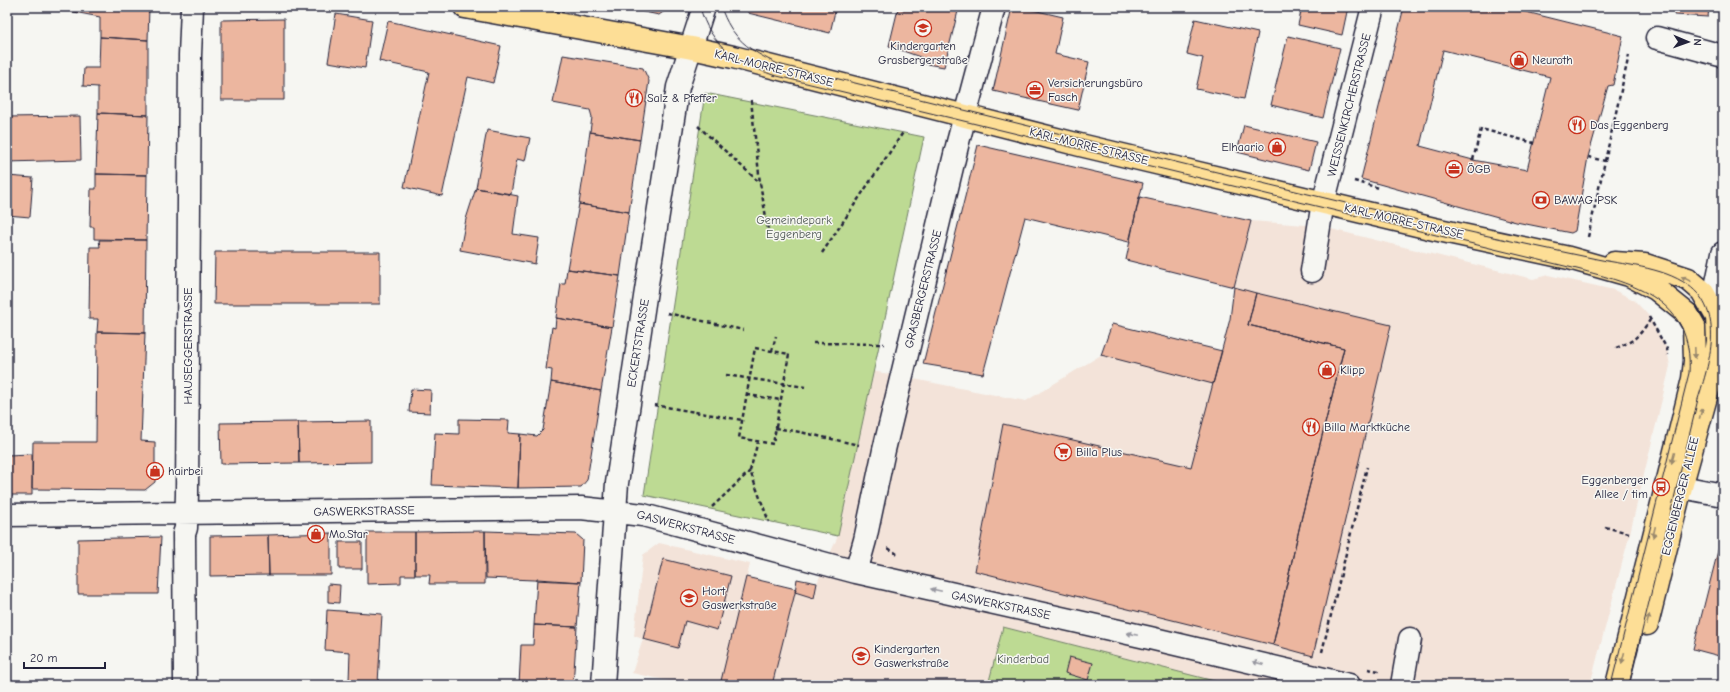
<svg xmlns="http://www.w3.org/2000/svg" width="1730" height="692" viewBox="0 0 1730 692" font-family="'Comic Neue',sans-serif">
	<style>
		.built { fill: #f3e3d9 }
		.green { fill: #bdda93; stroke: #707e67 }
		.building { fill: #ecb69f; stroke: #22223b; fill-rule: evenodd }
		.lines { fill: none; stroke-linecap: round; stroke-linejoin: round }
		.minor-casing { stroke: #22223b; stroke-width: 25 }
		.major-casing { stroke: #22223b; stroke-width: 25 }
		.path { stroke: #22223b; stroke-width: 2.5; stroke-dasharray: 4 3; stroke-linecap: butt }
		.minor { stroke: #f6f6f2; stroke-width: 22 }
		.major { stroke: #fdde96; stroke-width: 22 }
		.tram { stroke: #22223b; stroke-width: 1 }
		.oneway { fill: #9a896d }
		.oneway2 { fill: #9797a0 }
		.labels { text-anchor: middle; stroke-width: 3; stroke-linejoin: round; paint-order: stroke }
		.poi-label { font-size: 12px; fill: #22223b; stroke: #f6f6f2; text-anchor: start }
		.street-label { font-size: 12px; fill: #22223b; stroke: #f6f6f2 }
		.park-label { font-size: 12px; fill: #505955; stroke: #f6f6f2 }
	</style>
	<rect width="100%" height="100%" fill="#f6f6f2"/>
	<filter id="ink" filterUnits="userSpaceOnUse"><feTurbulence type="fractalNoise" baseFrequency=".025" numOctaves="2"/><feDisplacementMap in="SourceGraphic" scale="8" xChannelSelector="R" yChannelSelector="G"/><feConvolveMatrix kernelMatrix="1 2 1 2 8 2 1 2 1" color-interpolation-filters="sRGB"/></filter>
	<g filter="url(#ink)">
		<path class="built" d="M 1251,221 L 1319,226 L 1533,279 L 1548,275 L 1614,290 L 1634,300 L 1649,316 L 1667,349 L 1670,366 L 1630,533 L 1590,685 L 1230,685 L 1003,627 L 988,685 L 688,685 L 632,673 L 643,639 L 634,636 L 643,555 L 659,543 L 750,564 L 747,577 L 795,589 L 797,579 L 817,583 L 838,536 L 873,371 L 1026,401 L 1101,355 L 1112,324 L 1222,351 L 1230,319 L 1234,287 Z"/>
		<path class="green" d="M 705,93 L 924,137 L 838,536 L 644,495 Z
			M 1003,627 L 1230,685 L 988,685 Z"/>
		<path class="building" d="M 48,7 L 149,7 L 148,40 L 100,37 L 100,17 Z
			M 620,7 L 670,7 L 659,15 Z
			M 749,7 L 836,7 L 830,33 L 748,13 Z
			M 904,7 L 959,7 L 944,67 L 921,63 L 923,58 L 889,46 L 898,9 L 903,10 Z
			M 1012,7 L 1020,7 L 1063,17 L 1055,54 L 1089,62 L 1078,110 L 993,91 Z
			M 1302,7 L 1348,7 L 1342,35 L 1298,25 Z
			M 1404,7 L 1506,7 L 1623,36 L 1613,85 L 1608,86 L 1588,157 L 1575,231 L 1571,233 L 1516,222 L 1361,179 ZM 1443,50 L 1550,77 L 1527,170 L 1473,160 L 1420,146 Z
			M 1675,7 L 1709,7 L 1708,17 L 1674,15 Z
			M 336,14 L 372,20 L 365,68 L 328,62 Z
			M 284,19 L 284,100 L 221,100 L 221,20 Z
			M 1195,19 L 1258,33 L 1244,99 L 1196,89 L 1203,58 L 1187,54 Z
			M 388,21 L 501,46 L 493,83 L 468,77 L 442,196 L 404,187 L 429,72 L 379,61 Z
			M 1288,36 L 1340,48 L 1323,118 L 1271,105 Z
			M 100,37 L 148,40 L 148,115 L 98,113 L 98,87 L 83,86 L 84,68 L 99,68 Z
			M 563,55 L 643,68 L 649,81 L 640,140 L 590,132 L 592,117 L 590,110 L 553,103 Z
			M 98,113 L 148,115 L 147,175 L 96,174 Z
			M 80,116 L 81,160 L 7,162 L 7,117 Z
			M 1244,125 L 1316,142 L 1309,170 L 1237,152 Z
			M 487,130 L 530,138 L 525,161 L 517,159 L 511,194 L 476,188 Z
			M 590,132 L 640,140 L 629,212 L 579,204 Z
			M 978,145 L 1143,183 L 1129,242 L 1025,217 L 983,374 L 923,364 Z
			M 96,174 L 147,175 L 146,240 L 94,239 L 94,227 L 90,227 L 91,189 L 96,189 Z
			M 7,176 L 33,178 L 30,217 L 7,215 Z
			M 476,188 L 518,196 L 513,234 L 539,238 L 535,264 L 460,250 L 466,219 Z
			M 1139,197 L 1251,221 L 1234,287 L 1126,260 Z
			M 579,204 L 629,212 L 620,276 L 567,269 Z
			M 99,240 L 146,240 L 145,333 L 97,332 L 98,319 L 89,319 L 90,247 L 100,247 Z
			M 215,252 L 380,252 L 380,304 L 214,304 Z
			M 567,269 L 620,276 L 612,327 L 556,318 L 561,284 L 565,284 Z
			M 1234,287 L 1256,293 L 1248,325 L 1344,348 L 1302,516 L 1273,645 L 975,571 L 1003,424 L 1191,467 L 1230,319 Z
			M 1256,293 L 1391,325 L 1313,656 L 1273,645 L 1302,516 L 1344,348 L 1248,325 Z
			M 556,318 L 612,327 L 601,391 L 551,382 L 552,370 L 546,369 L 552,327 L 555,328 Z
			M 1112,324 L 1222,351 L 1213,384 L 1101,355 Z
			M 97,332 L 145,333 L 141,441 L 155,442 L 155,482 L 145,490 L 32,489 L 33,442 L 96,442 Z
			M 551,382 L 601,391 L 587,480 L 581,487 L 518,488 L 520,434 L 537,436 L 543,430 Z
			M 411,389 L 431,390 L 430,413 L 409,412 Z
			M 459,419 L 509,420 L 508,433 L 520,434 L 518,488 L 432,485 L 435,433 L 459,434 Z
			M 371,421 L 371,462 L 299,463 L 298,422 Z
			M 298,422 L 299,463 L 221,464 L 220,423 Z
			M 32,454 L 32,495 L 7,495 L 7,455 Z
			M 485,531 L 576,534 L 583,540 L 581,582 L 486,578 Z
			M 485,531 L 485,584 L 429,584 L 430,575 L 415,575 L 415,532 Z
			M 1723,531 L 1723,657 L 1693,649 Z
			M 367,532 L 415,532 L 415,575 L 401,575 L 401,583 L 367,584 Z
			M 331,533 L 331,575 L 269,575 L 268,535 Z
			M 268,535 L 269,575 L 210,576 L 210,536 Z
			M 161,537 L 158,594 L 78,594 L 78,539 Z
			M 339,542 L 362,542 L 362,569 L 339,569 Z
			M 663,559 L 731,576 L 717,630 L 685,621 L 678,648 L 643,639 Z
			M 746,577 L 796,589 L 772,685 L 720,685 Z
			M 537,579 L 581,582 L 577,627 L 534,625 Z
			M 797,579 L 817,583 L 814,598 L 795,592 Z
			M 328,584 L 340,585 L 339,603 L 328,602 Z
			M 327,610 L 382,614 L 378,683 L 349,681 L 350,652 L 325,650 Z
			M 534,625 L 577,627 L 573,685 L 519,685 L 521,645 L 533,645 Z
			M 1069,657 L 1093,663 L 1088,680 L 1065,673 Z"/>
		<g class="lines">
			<g class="minor-casing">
				<path id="minor" d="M 1657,38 L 1723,56
					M 1312,271 L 1322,208 L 1373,7
					M 1712,307 L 1723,253
					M 1666,484 L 1723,495
					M 7,515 L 581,508 L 643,515 L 856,572 L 1150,638 L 1349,685
					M 856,572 L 865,540 L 884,450 L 958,142 L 994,7
					M 185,685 L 184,534 L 186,528 L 187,494 L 190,55 L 192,7
					M 603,685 L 617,483 L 645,297 L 678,87 L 704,7
					M 1402,685 L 1410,639"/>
			</g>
			<g class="major-casing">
				<path id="major" d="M 465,7 L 692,48 L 733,57 L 1080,145 L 1434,229 L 1569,258 L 1629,275 L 1656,289 L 1687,314 L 1694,326 L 1695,361 L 1693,379 L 1617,685
					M 1614,263 L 1645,265 L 1688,279 L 1702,291 L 1717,317 L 1718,341 L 1713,372 L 1681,487 L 1647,624"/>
			</g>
			<path class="path" d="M 751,100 L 760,183 L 770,240
				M 698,126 L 760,183
				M 1473,160 L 1481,129 L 1534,143
				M 1605,161 L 1629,55
				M 1354,181 L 1379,188
				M 1588,237 L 1605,161 L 1588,157
				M 822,253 L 904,131
				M 667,313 L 743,330
				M 1649,317 L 1667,349 L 1668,355
				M 813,343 L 884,344
				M 755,348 L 789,354 L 773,444 L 739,438 Z
				M 1616,348 C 1635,341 1639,336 1650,320
				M 772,351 L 776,336
				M 726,375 L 805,387
				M 747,395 L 781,400
				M 654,405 L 742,420
				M 775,428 L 800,432 L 859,445
				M 750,471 L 758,441
				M 712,507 L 750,471 L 769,522
				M 1605,527 L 1629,533
				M 888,548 L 897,554
				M 1322,652 L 1367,467
				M 1368,669 L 1379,671
				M 1426,683 L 1435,685"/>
			<use href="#minor" class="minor"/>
			<use href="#major" class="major"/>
			<path class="tram" d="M 700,7 C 710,46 737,62 773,75 L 1577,269 C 1634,284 1694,299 1689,373 L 1611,685
				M 721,7 C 731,38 750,51 778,64 C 997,118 1216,173 1435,224 C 1487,236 1539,247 1592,258 C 1623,265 1661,266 1688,285 C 1726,312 1709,364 1698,399 L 1629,685"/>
		</g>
		<defs><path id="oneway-solid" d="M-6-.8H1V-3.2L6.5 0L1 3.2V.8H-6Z"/></defs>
		<g class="oneway">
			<use href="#oneway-solid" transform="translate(1686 279) rotate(-154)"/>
			<use href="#oneway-solid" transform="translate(1695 353) rotate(88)"/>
			<use href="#oneway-solid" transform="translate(1701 413) rotate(-74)"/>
			<use href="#oneway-solid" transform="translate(1673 458) rotate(105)"/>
			<use href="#oneway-solid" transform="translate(1654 532) rotate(103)"/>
			<use href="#oneway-solid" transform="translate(1648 620) rotate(-75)"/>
			<use href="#oneway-solid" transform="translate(1623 658) rotate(104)"/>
		</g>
		<g class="oneway2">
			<use href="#oneway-solid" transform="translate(936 590) rotate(-168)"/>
			<use href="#oneway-solid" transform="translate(1132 634) rotate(-168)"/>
			<use href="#oneway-solid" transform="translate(1258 663) rotate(-166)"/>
		</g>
	</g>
	<defs>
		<g id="school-ring" transform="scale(0.9)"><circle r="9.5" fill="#f6f6f2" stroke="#c8321e" stroke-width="1.5"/><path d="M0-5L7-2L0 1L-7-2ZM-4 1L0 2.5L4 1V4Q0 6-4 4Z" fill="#c8321e"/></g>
		<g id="shop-ring" transform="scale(0.9)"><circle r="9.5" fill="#f6f6f2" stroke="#c8321e" stroke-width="1.5"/><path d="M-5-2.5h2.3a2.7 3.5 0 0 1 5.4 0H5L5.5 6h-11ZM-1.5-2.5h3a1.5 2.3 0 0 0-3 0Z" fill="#c8321e"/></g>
		<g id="office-ring" transform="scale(0.9)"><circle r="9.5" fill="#f6f6f2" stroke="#c8321e" stroke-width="1.5"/><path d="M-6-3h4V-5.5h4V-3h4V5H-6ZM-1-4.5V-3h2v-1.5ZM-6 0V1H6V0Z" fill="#c8321e"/></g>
		<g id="restaurant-ring" transform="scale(0.9)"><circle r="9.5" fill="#f6f6f2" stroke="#c8321e" stroke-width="1.5"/><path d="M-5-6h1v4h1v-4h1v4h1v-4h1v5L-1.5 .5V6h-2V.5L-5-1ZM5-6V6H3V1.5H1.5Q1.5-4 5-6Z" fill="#c8321e"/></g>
		<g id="bank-ring" transform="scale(0.9)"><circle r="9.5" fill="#f6f6f2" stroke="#c8321e" stroke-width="1.5"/><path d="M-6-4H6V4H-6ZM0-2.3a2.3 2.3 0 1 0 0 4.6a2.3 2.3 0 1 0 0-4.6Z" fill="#c8321e"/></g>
		<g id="supermarket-ring" transform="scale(0.9)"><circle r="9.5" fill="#f6f6f2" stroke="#c8321e" stroke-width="1.5"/><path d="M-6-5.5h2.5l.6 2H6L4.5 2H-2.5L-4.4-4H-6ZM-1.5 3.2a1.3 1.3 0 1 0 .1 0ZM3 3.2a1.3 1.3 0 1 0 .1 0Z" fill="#c8321e"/></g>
		<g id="bus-ring" transform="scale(0.9)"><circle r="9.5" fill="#f6f6f2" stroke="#c8321e" stroke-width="1.5"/><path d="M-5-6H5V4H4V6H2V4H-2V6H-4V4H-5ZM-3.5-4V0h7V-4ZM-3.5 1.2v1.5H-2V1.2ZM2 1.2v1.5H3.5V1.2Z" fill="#c8321e"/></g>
	</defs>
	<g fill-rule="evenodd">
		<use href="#school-ring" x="923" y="28"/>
		<use href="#shop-ring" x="1519" y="60"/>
		<use href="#office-ring" x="1035" y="90"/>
		<use href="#restaurant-ring" x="634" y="98"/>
		<use href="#restaurant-ring" x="1577" y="125"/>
		<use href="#shop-ring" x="1277" y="147"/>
		<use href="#office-ring" x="1454" y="169"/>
		<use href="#bank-ring" x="1541" y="200"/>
		<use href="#shop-ring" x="1327" y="370"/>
		<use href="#restaurant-ring" x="1311" y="427"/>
		<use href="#supermarket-ring" x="1063" y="452"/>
		<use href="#shop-ring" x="155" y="471"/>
		<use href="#bus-ring" x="1661" y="487"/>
		<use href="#shop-ring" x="316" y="534"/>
		<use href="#school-ring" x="689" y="598"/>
		<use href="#school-ring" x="861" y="656"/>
	</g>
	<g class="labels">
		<g class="poi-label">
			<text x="923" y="50" text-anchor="middle">Kindergarten<tspan x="923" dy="14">Grasbergerstraße</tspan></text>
			<text x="1532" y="64">Neuroth</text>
			<text x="1048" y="87">Versicherungsbüro<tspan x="1048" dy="14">Fasch</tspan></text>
			<text x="647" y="102">Salz &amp; Pfeffer</text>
			<text x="1590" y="129">Das Eggenberg</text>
			<text x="1264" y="151" text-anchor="end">Elhaario</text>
			<text x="1467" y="173">ÖGB</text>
			<text x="1554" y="204">BAWAG PSK</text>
			<text x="1340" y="374">Klipp</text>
			<text x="1324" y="431">Billa Marktküche</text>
			<text x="1076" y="456">Billa Plus</text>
			<text x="168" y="475">hairbei</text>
			<text x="1648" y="484" text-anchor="end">Eggenberger<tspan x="1648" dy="14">Allee / tim</tspan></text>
			<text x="329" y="538">Mo.Star</text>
			<text x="702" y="595">Hort<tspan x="702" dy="14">Gaswerkstraße</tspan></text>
			<text x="874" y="653">Kindergarten<tspan x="874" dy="14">Gaswerkstraße</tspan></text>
		</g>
		<g class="street-label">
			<text transform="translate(774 68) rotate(14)" y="4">KARL-MORRE-STRASSE</text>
			<text transform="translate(1349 105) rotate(-76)" y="4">WEISSENKIRCHERSTRASSE</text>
			<text transform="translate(1089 146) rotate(14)" y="4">KARL-MORRE-STRASSE</text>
			<text transform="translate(1404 221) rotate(13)" y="4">KARL-MORRE-STRASSE</text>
			<text transform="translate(923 289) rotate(-76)" y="4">GRASBERGERSTRASSE</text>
			<text transform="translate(638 343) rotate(-81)" y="4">ECKERTSTRASSE</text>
			<text transform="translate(188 346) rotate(-90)" y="4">HAUSEGGERSTRASSE</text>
			<text transform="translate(1680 496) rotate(-76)" y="4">EGGENBERGER ALLEE</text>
			<text transform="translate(364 511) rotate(-1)" y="4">GASWERKSTRASSE</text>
			<text transform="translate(686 527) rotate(15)" y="4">GASWERKSTRASSE</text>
			<text transform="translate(1001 605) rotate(12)" y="4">GASWERKSTRASSE</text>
		</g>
		<g class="park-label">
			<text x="794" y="224">Gemeindepark<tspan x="794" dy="14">Eggenberg</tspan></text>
			<text x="1023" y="663">Kinderbad</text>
		</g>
	</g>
	<rect width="1730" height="692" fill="none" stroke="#f6f6f2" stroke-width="24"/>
	<rect x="12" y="12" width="1706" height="668" fill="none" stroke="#22223b" stroke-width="1.5" filter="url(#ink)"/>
	<g transform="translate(1688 42) rotate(92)" stroke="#f6f6f2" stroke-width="3" paint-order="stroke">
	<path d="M0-3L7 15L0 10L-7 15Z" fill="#22223b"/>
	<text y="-6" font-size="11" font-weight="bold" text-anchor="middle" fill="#22223b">N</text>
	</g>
	<path d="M24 662v6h81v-6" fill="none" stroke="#22223b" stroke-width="2"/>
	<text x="30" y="662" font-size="12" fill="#22223b" stroke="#f6f6f2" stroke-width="3" paint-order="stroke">20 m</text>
</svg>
